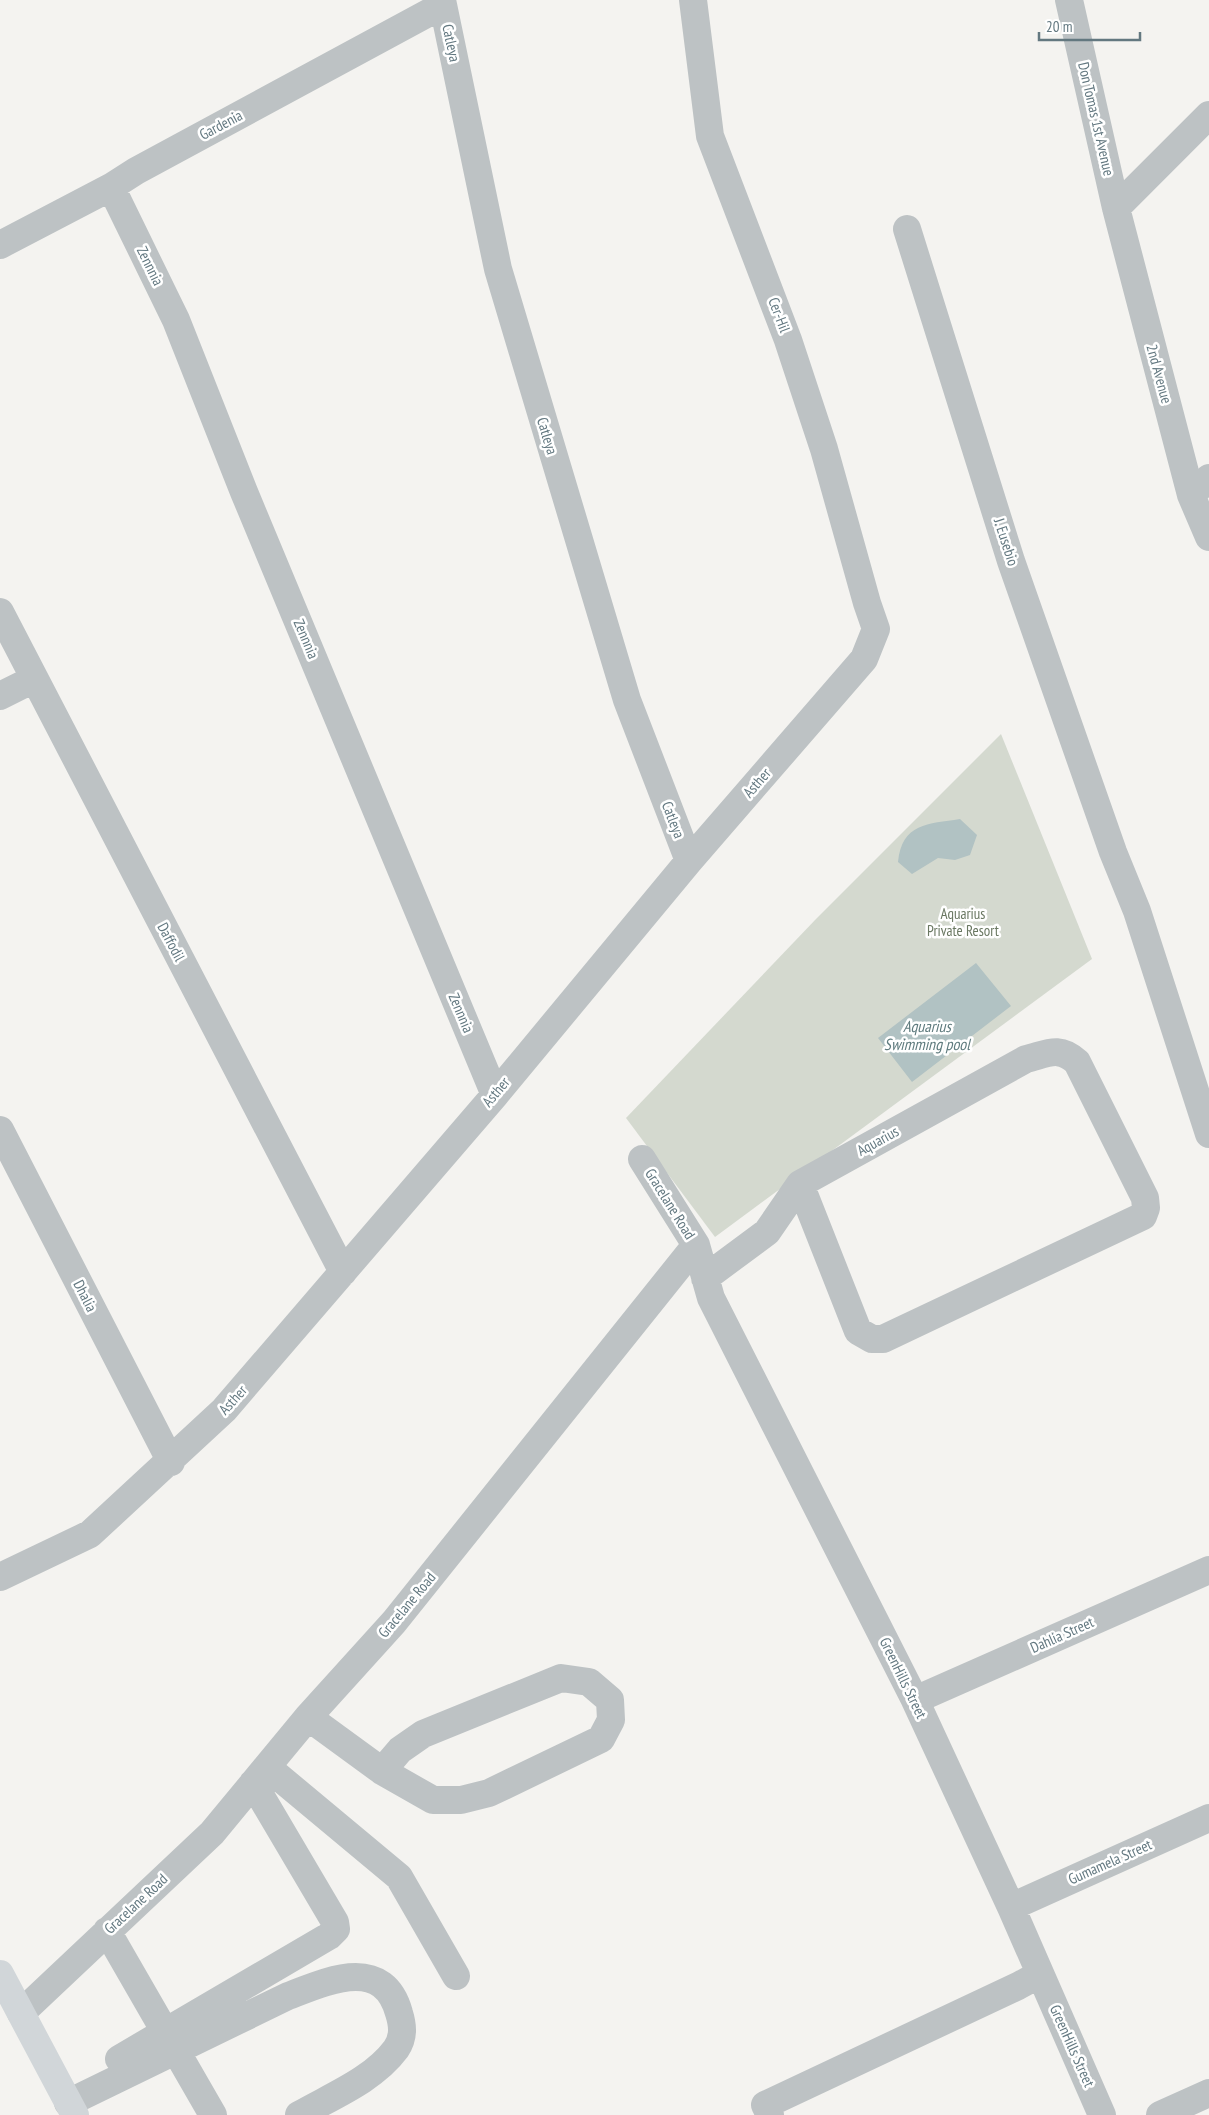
<svg xmlns="http://www.w3.org/2000/svg" width="1209" height="2115" viewBox="0 0 1209 2115" font-family="'PT Sans Narrow',sans-serif">
	<style>
		.green { fill: #d4d9cf }
		.water { fill: #b1c2c3 }
		.lines { fill: none; stroke-linecap: round; stroke-linejoin: round }
		.minor { stroke: #bdc2c4; stroke-width: 28 }
		.highway { stroke: #d1d6d9; stroke-width: 28 }
		.labels { text-anchor: middle; stroke-width: 5; stroke-linejoin: round; paint-order: stroke }
		.street-label { font-size: 15px; fill: #637880; stroke: #fff }
		.park-label { font-size: 15px; fill: #6a7862; stroke: #fff }
		.water-label { font-size: 16px; font-style: italic; fill: #5f7b7e; stroke: #fff }
	</style>
	<rect width="100%" height="100%" fill="#f4f3f0"/>
	<path class="green" d="M 1001,734 L 1092,959 L 715,1237 L 626,1118 L 816,919 Z"/>
	<path class="water" d="M 960,819 L 977,835 L 970,855 L 955,860 L 938,858 L 912,874 L 898,862 C 902,823 928,824 960,819 Z
		M 976,963 L 1011,1006 L 912,1082 L 878,1038 Z"/>
	<g class="lines">
		<path class="minor" d="M 442,0 L 498,269 L 627,700 L 689,861
			M 1069,0 L 1116,208 L 1191,495 L 1209,537
			M 111,187 L 176,320 L 244,492 L 495,1095
			M 1116,208 L 1209,115
			M 907,229 L 1011,561 L 1113,852 L 1137,911 L 1209,1134
			M 0,245 L 111,187 L 136,171 L 443,5
			M 1191,495 L 1209,478
			M 0,612 L 343,1272
			M 0,696 L 34,679
			M 0,1130 L 171,1462
			M 642,1159 L 696,1245 L 711,1298 L 915,1700 L 1011,1907 L 1102,2115
			M 705,1278 L 767,1232 L 800,1184 L 1026,1059 C 1047,1054 1059,1045 1077,1062 L 1145,1198 L 1146,1208 L 1143,1216 L 883,1339 L 872,1339 L 858,1331 L 800,1184
			M 0,1577 L 90,1534 L 224,1410 L 495,1095 L 689,861 L 864,659 L 876,629 L 867,603 L 824,449 L 788,340 L 710,136 L 693,0
			M 915,1700 L 1209,1570
			M 308,1717 L 382,1771 L 433,1800 L 461,1800 L 489,1793 L 601,1739 L 611,1720 L 610,1700 L 589,1682 L 561,1678 L 423,1734 L 400,1750 L 382,1771
			M 267,1767 L 399,1877 L 456,1976
			M 1011,1907 L 1209,1818
			M 107,1931 L 213,2115
			M 21,2013 L 212,1833 L 308,1717 L 394,1622 L 696,1245
			M 119,2059 L 329,1936 L 336,1929 L 335,1922 L 253,1783
			M 68,2103 L 288,1996 C 327,1981 383,1955 399,2013 C 403,2026 404,2037 396,2049 C 373,2080 332,2096 299,2115
			M 770,2115 L 765,2105 L 1018,1986 L 1040,1974
			M 1160,2115 L 1209,2093"/>
		<path class="highway" d="M 0,1974 L 75,2115"/>
	</g>
	<g class="labels">
		<g class="street-label">
			<text transform="translate(451 43) rotate(78)" y="5">Catleya</text>
			<text transform="translate(1096 119) rotate(77)" y="5">Don Tomas 1st Avenue</text>
			<text transform="translate(221 125) rotate(-28)" y="5">Gardenia</text>
			<text transform="translate(150 266) rotate(64)" y="5">Zennnia</text>
			<text transform="translate(779 315) rotate(69)" y="5">Cer-Hil</text>
			<text transform="translate(1159 374) rotate(75)" y="5">2nd Avenue</text>
			<text transform="translate(547 436) rotate(73)" y="5">Catleya</text>
			<text transform="translate(1006 542) rotate(72)" y="5">J. Eusebio</text>
			<text transform="translate(306 639) rotate(67)" y="5">Zennnia</text>
			<text transform="translate(757 783) rotate(-49)" y="5">Asther</text>
			<text transform="translate(673 820) rotate(69)" y="5">Catleya</text>
			<text transform="translate(171 942) rotate(62)" y="5">Daffodil</text>
			<text transform="translate(461 1013) rotate(67)" y="5">Zennnia</text>
			<text transform="translate(496 1092) rotate(-50)" y="5">Asther</text>
			<text transform="translate(878 1141) rotate(-29)" y="5">Aquarius</text>
			<text transform="translate(670 1204) rotate(58)" y="5">Gracelane Road</text>
			<text transform="translate(85 1296) rotate(63)" y="5">Dhalia</text>
			<text transform="translate(233 1400) rotate(-48)" y="5">Asther</text>
			<text transform="translate(407 1605) rotate(-50)" y="5">Gracelane Road</text>
			<text transform="translate(1062 1635) rotate(-24)" y="5">Dahlia Street</text>
			<text transform="translate(903 1678) rotate(64)" y="5">GreenHills Street</text>
			<text transform="translate(1110 1862) rotate(-24)" y="5">Gumamela Street</text>
			<text transform="translate(136 1904) rotate(-43)" y="5">Gracelane Road</text>
			<text transform="translate(1072 2046) rotate(66)" y="5">GreenHills Street</text>
		</g>
		<g class="park-label">
			<text x="963" y="919">Aquarius<tspan x="963" dy="17">Private Resort</tspan></text>
		</g>
		<g class="water-label">
			<text x="927" y="1032">Aquarius<tspan x="927" dy="18">Swimming pool</tspan></text>
		</g>
	</g>
	<path d="M1039 32v8h101v-8" fill="none" stroke="#637880" stroke-width="2.5"/>
	<text x="1046" y="32" font-size="15" fill="#637880" stroke="#ffffff" stroke-width="4" paint-order="stroke">20 m</text>
</svg>
